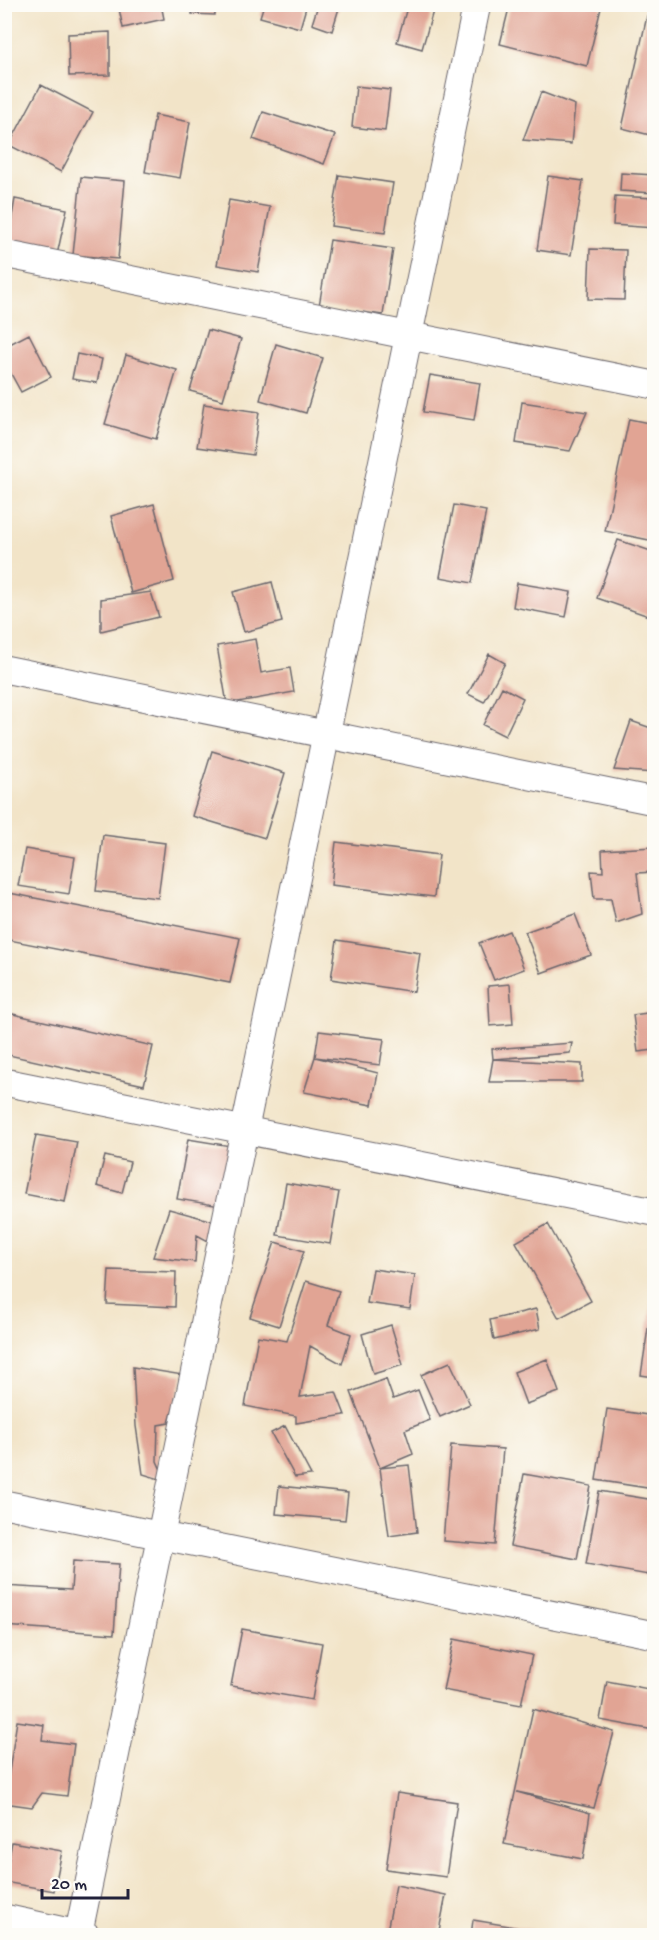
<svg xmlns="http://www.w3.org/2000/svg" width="659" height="1940" viewBox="0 0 659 1940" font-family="'Gochi Hand',sans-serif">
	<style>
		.building { fill: #e1a494 }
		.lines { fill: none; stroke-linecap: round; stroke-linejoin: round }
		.minor-casing { stroke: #6b666c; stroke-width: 29 }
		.minor { stroke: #fff; stroke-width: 27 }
	</style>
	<rect width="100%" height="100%" fill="#fdfcf7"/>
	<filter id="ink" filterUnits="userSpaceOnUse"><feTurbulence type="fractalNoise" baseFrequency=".0167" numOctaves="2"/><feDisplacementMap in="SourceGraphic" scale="12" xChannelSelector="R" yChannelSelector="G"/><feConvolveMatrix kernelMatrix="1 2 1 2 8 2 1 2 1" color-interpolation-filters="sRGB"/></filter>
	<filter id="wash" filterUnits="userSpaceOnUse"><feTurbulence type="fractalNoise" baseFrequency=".008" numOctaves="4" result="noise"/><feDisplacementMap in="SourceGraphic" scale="24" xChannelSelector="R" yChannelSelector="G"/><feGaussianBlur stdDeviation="1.35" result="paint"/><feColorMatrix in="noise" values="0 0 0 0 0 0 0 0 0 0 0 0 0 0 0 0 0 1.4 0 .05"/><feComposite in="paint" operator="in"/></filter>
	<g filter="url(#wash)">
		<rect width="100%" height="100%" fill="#f2e4c8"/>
		<g id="blocks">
			<path class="building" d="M 118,4 L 161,4 L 164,19 L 123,28 Z
				M 193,4 L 215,4 L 215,15 L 192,14 Z
				M 264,4 L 307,4 L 300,28 L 260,17 Z
				M 408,4 L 435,4 L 422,49 L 397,42 Z
				M 510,4 L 602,4 L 587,66 L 500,44 Z
				M 318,5 L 340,5 L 332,31 L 312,24 Z
				M 647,16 L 654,18 L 654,136 L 622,128 Z
				M 110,32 L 110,75 L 69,76 L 68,34 Z
				M 41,85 L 93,112 L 61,172 L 9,145 Z
				M 356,86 L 390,90 L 385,131 L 352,127 Z
				M 541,92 L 575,105 L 571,144 L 523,140 Z
				M 263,112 L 335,135 L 324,164 L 253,139 Z
				M 155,115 L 190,122 L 180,178 L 145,172 Z
				M 621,173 L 654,175 L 654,193 L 620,191 Z
				M 339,175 L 393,183 L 385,233 L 331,226 Z
				M 548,176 L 583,181 L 571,255 L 537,250 Z
				M 81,177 L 125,181 L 118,259 L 73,255 Z
				M 615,196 L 654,198 L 654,228 L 613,225 Z
				M 15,199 L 67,209 L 57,255 L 7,245 Z
				M 229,200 L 270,207 L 258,272 L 217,265 Z
				M 330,240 L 393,249 L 383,315 L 319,306 Z
				M 590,249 L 626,250 L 624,300 L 588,299 Z
				M 208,330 L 241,339 L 223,400 L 190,391 Z
				M 29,334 L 51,377 L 21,392 L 4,361 L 4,347 Z
				M 276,344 L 323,358 L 306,413 L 260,400 Z
				M 77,354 L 102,359 L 97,383 L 72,379 Z
				M 126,355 L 177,370 L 156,439 L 105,424 Z
				M 430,375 L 480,383 L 474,420 L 423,412 Z
				M 522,402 L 587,412 L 570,451 L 516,443 Z
				M 204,404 L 259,412 L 253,455 L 197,447 Z
				M 629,419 L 654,424 L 654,541 L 605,531 Z
				M 154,504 L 174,581 L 131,593 L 111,516 Z
				M 454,505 L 486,511 L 472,583 L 440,577 Z
				M 618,540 L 654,552 L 654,618 L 597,598 Z
				M 272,582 L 282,622 L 244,632 L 233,592 Z
				M 517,583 L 571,592 L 566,617 L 513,607 Z
				M 151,592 L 159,617 L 101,631 L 101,599 Z
				M 255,639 L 261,673 L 290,668 L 294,692 L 227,704 L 217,646 Z
				M 489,654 L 505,663 L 484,702 L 468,694 Z
				M 502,687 L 523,698 L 505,736 L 483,725 Z
				M 631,721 L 654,729 L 654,773 L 614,770 Z
				M 212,751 L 285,773 L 265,838 L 192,816 Z
				M 4,766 L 10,767 L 5,787 L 4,786 Z
				M 103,835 L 165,843 L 158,898 L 96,891 Z
				M 336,842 L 439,855 L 434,897 L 331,885 Z
				M 654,847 L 654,872 L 637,873 L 642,914 L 616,923 L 611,899 L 594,899 L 591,871 L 603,872 L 602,850 Z
				M 25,849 L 75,857 L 69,894 L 18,886 Z
				M 4,892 L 240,938 L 230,983 L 4,939 Z
				M 575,914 L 591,955 L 541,973 L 525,932 Z
				M 509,931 L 524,969 L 494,980 L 479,943 Z
				M 337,940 L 420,953 L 414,992 L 331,979 Z
				M 510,984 L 513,1024 L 490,1026 L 488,986 Z
				M 4,1012 L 153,1046 L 144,1085 L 4,1054 Z
				M 654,1012 L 654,1050 L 638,1052 L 633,1015 Z
				M 319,1031 L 384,1039 L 380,1065 L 315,1057 Z
				M 572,1043 L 570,1053 L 493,1059 L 492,1049 Z
				M 315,1057 L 378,1073 L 372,1105 L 304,1092 Z
				M 493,1059 L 582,1064 L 582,1082 L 489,1082 Z
				M 36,1135 L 77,1142 L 65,1202 L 24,1194 Z
				M 188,1139 L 231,1146 L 220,1206 L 177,1199 Z
				M 105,1156 L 130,1162 L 122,1193 L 97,1186 Z
				M 286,1183 L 339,1192 L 330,1244 L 277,1235 Z
				M 169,1209 L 213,1221 L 208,1241 L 197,1235 L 195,1262 L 153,1257 Z
				M 548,1224 L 591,1301 L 559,1318 L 516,1242 Z
				M 275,1242 L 304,1251 L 279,1326 L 250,1317 Z
				M 373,1269 L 415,1275 L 410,1309 L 367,1303 Z
				M 109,1270 L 176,1272 L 175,1307 L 107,1304 Z
				M 306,1281 L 339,1291 L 328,1325 L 351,1334 L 342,1364 L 310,1346 L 300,1397 L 336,1392 L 345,1415 L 296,1423 L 296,1416 L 245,1406 L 258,1336 L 287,1341 Z
				M 653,1295 L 654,1296 L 654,1377 L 641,1375 Z
				M 536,1309 L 540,1329 L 494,1340 L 490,1320 Z
				M 391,1325 L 403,1365 L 373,1374 L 362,1334 Z
				M 547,1359 L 559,1392 L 526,1404 L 514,1372 Z
				M 450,1362 L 470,1404 L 440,1417 L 421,1375 Z
				M 133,1367 L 183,1375 L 169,1423 L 158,1425 L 157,1461 L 166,1481 L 143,1474 L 136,1426 Z
				M 386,1379 L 393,1399 L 418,1390 L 430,1420 L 405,1430 L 413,1454 L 380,1468 L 351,1392 Z
				M 607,1409 L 654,1416 L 654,1489 L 596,1480 Z
				M 285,1426 L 311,1475 L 295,1477 L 271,1433 Z
				M 451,1445 L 503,1449 L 495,1545 L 443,1541 Z
				M 409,1465 L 417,1532 L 389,1536 L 380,1468 Z
				M 524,1474 L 591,1486 L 577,1559 L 510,1546 Z
				M 279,1486 L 348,1493 L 345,1520 L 276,1514 Z
				M 599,1491 L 654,1500 L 654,1536 L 648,1575 L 586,1564 Z
				M 73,1561 L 119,1564 L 114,1634 L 4,1626 L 4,1586 L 71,1590 Z
				M 242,1629 L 322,1643 L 312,1700 L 231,1686 Z
				M 454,1639 L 532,1655 L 521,1705 L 443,1690 Z
				M 607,1681 L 654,1690 L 654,1730 L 600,1720 Z
				M 533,1709 L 614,1732 L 594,1808 L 517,1792 L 590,1813 L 583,1859 L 504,1844 Z
				M 17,1721 L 44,1725 L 42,1740 L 74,1744 L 67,1796 L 42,1793 L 32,1807 L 4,1803 L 4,1778 L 8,1778 Z
				M 397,1793 L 457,1802 L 446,1877 L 386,1869 Z
				M 12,1842 L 62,1851 L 54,1891 L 4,1882 Z
				M 396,1885 L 446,1895 L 438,1936 L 386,1936 Z
				M 473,1920 L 539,1931 L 538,1936 L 471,1936 Z"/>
		</g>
	</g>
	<g filter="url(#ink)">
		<use href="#blocks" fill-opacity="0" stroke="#6b666c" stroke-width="1.5"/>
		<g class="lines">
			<g class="minor-casing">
				<path id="minor" d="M 4,254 L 654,385
					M 4,669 L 654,801
					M 4,1082 L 654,1212
					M 4,1504 L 654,1635
					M 4,1918 L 87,1936
					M 78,1936 L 477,4"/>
			</g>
			<use href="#minor" class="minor"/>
		</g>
	</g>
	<rect width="659" height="1940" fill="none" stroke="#fdfcf7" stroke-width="24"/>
	<path d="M42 1889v9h86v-9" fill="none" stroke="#22223b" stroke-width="3"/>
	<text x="51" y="1889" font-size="18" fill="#22223b" stroke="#fdfcf7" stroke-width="4.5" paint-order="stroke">20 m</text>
</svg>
